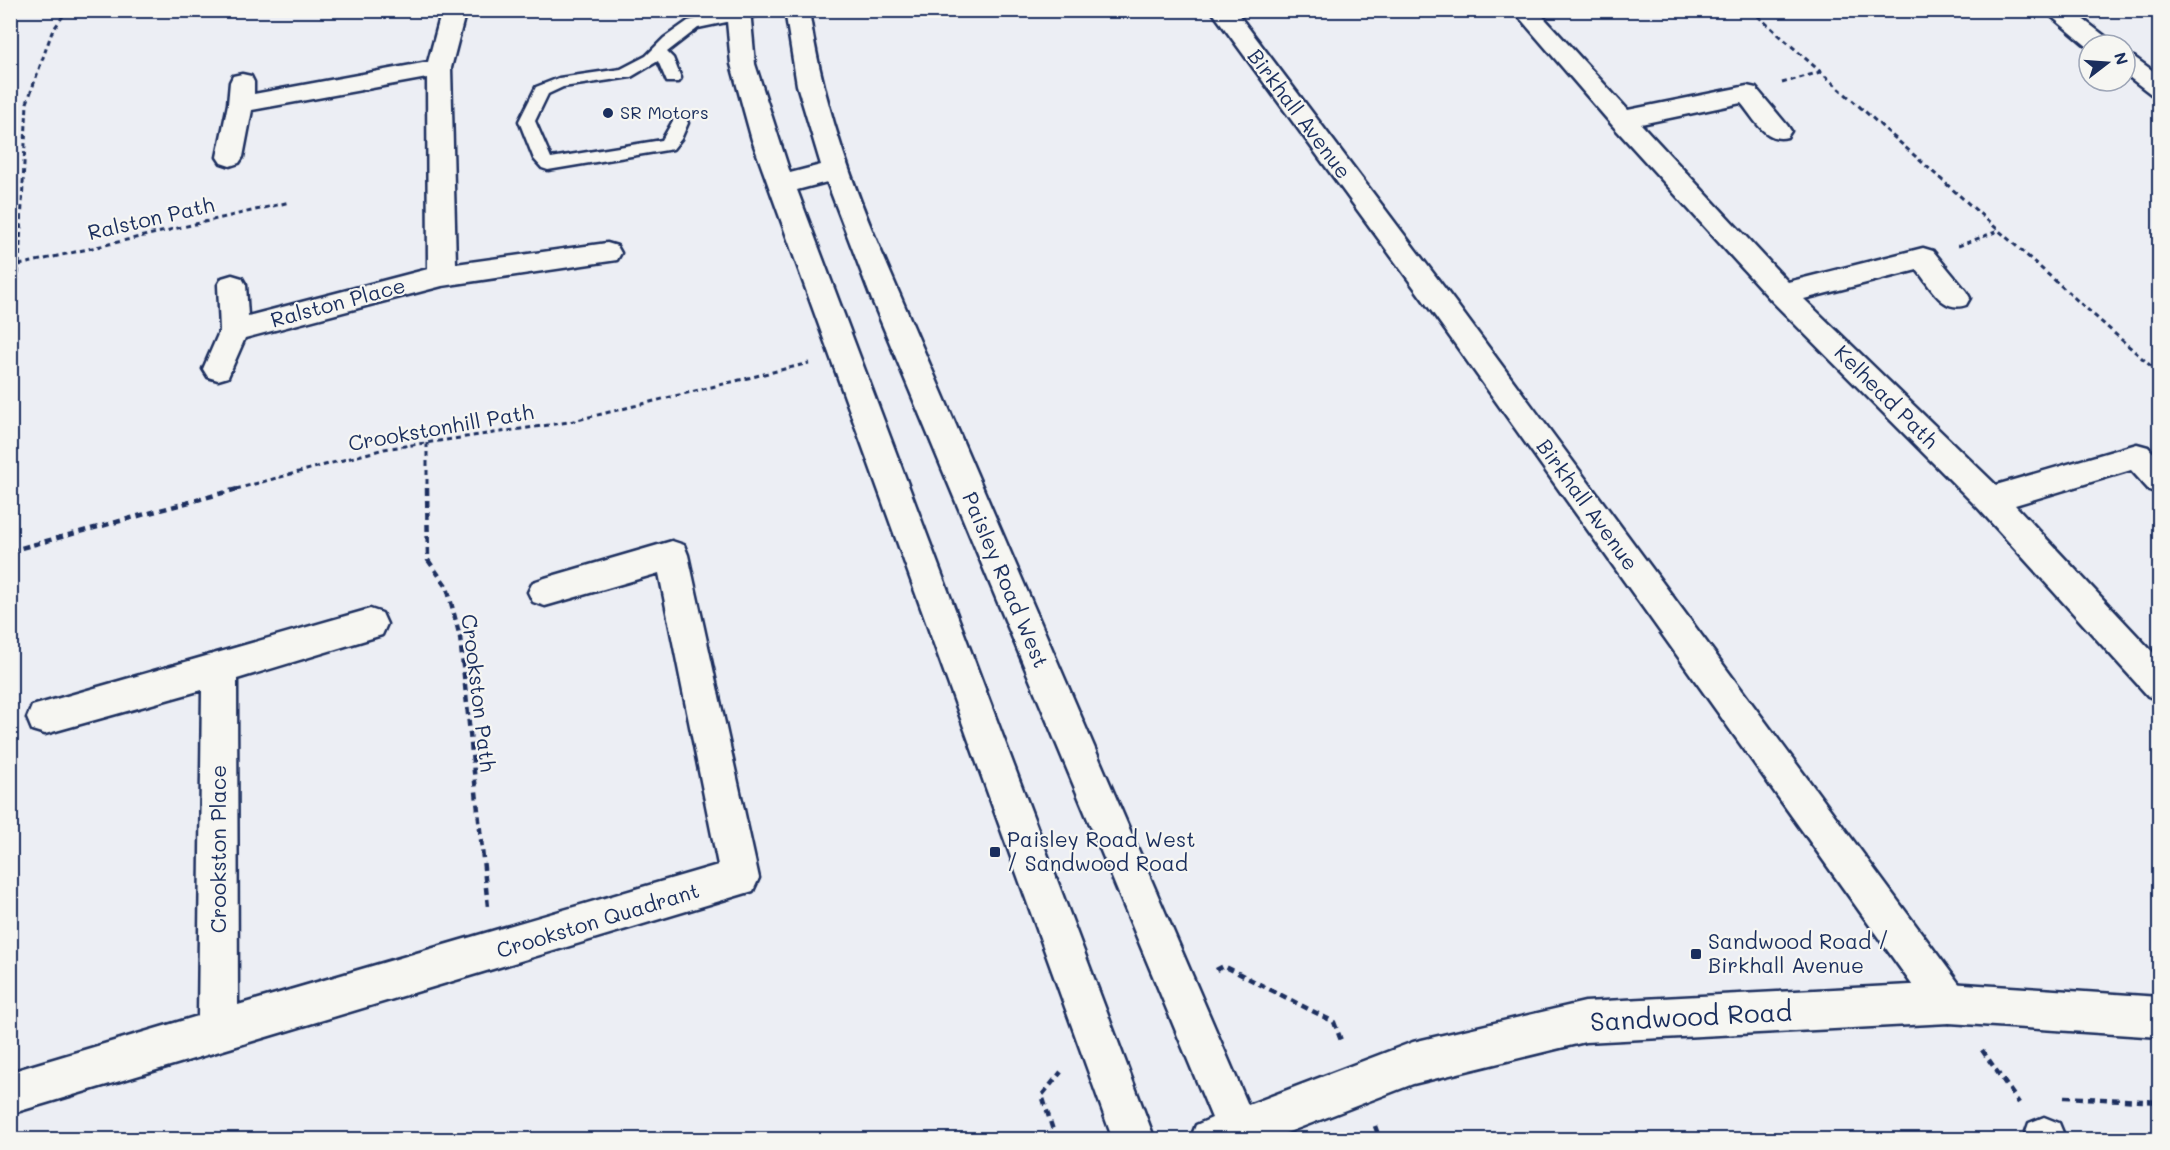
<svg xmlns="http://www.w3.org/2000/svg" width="2170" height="1150" viewBox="0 0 2170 1150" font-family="Mali,sans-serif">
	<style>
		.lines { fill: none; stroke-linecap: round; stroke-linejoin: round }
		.service-casing { stroke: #1b2f5e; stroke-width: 5 }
		.minor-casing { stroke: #1b2f5e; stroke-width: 5 }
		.primary-casing { stroke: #1b2f5e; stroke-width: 5 }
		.path-far1 { stroke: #1b2f5e; stroke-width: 3; stroke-dasharray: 5 4; stroke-linecap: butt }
		.path { stroke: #1b2f5e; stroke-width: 4.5; stroke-dasharray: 7 5; stroke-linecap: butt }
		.service { fill: #f6f6f2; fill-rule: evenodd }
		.minor { fill: #f6f6f2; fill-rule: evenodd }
		.primary { fill: #f6f6f2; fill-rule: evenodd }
		.poi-dot { fill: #1b2f5e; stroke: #f6f6f2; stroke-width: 2 }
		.labels { text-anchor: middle; stroke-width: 4.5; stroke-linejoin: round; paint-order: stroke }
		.far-poi-label { font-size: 18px; fill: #1b2f5e; stroke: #f6f6f2; text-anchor: start }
		.street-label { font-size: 21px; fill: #1b2f5e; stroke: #f6f6f2 }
		.poi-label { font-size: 21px; fill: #1b2f5e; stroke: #f6f6f2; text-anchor: start }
		.near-street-label { font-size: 26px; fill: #1b2f5e; stroke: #f6f6f2 }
	</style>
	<rect width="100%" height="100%" fill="#eceef4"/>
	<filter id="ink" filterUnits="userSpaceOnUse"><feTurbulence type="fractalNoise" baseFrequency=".0167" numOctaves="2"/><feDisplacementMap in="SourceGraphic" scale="12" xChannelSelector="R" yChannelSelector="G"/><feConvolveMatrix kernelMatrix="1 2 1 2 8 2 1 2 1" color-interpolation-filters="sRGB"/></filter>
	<g filter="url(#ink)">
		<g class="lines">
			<g class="service-casing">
				<path id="service" d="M 736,10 L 767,10 L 760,15 L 698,28 L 667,52 L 673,58 L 681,78 L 679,82 L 667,82 L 658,61 L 631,77 L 563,87 L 548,94 L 535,121 L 551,158 L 662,140 L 674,119 L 686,119 L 688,123 L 681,139 L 673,149 L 548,170 L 542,168 L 534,159 L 519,121 L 536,87 L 559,78 L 621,69 L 646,56 L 664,38 L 688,21 Z"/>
			</g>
			<g class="minor-casing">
				<path id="minor" d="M 442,10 L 466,10 L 451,68 L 456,264 L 607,243 L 617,246 L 621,253 L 617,260 L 442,286 L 245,338 L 228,377 L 218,380 L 208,377 L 203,369 L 220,330 L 218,285 L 222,278 L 232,275 L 242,278 L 246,285 L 248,316 L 428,269 L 427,78 L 252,110 L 243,157 L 239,163 L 230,166 L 221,163 L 217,157 L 228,104 L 230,82 L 233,76 L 242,74 L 251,76 L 254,82 L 254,94 L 428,62 Z
					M 1211,10 L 1235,10 L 1455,302 L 1963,989 L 1969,1003 L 1963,1017 L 1949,1023 L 1935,1017 L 1435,316 Z
					M 1513,10 L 1537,10 L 1628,110 L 1747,86 L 1756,88 L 1787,125 L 1791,131 L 1787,137 C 1765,143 1754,118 1741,103 L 1641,124 L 1788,282 L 1923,248 L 1933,251 L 1966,291 L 1970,298 L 1966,305 C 1942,313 1931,287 1917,270 L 1804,299 L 1996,485 L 2137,444 L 2148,447 L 2160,460 L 2160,494 L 2149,490 L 2131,470 L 2015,505 L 2160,660 L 2160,701 L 2148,696 L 1979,509 L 1772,301 L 1613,126 Z
					M 2044,10 L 2071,10 L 2110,40 L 2113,45 L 2089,45 L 2089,48 Z
					M 2125,54 L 2134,57 L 2160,76 L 2160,96 L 2151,94 L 2125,74 Z
					M 672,541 L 684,545 L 688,555 L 759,878 L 753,891 L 10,1114 L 10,1072 L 198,1016 L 202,690 L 45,734 L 32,730 L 27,718 L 32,706 L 370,609 L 382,613 L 387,624 L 382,635 L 237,679 L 238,1005 L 718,865 L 659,573 L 545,606 L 533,602 L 528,592 L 533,582 L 545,578 Z
					M 2044,1117 L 2059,1123 L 2066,1140 L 2023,1140 L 2029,1123 Z"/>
			</g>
			<g class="primary-casing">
				<path id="primary" d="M 726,10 L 750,10 L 755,64 L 790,173 L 821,165 L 797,85 L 785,10 L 809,10 C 820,88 843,158 872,230 L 1248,1105 L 1413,1042 L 1585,1002 L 1949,983 L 2160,997 L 2160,1037 L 1949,1023 L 1585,1042 L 1413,1084 L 1268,1140 L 1190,1140 L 1196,1125 L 1212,1118 L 872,300 L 827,182 L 797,190 L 1155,1140 L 1113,1140 L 752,140 L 731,64 Z"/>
			</g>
			<path class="path-far1" d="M 1751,10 L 2160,374
				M 1782,83 L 1820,72
				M 1958,246 L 1998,231
				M 19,265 L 27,103 L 52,32 L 67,10
				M 10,364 L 19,265 L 290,202
				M 427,443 L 427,489
				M 236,489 L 384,449 L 569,422 L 809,363"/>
			<path class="path" d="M 427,488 L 428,560 L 447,587 L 460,637 L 488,907
				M 10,551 L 241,488
				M 1216,970 L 1224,966 L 1334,1022 L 1342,1043
				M 1982,1050 L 2019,1103
				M 2064,1097 L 2160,1102
				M 1375,1126 L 1380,1140
				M 1056,1140 L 1042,1095 L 1061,1072"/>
			<use href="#service" class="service"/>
			<use href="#minor" class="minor"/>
			<use href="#primary" class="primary"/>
		</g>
	</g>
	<g class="poi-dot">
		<circle cx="608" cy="113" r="6"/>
		<rect x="989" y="846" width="12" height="12" rx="3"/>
		<rect x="1690" y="948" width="12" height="12" rx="3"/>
	</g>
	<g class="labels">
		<g class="far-poi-label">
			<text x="620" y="119">SR Motors</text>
		</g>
		<g class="street-label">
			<text transform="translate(1299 114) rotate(53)" y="7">Birkhall Avenue</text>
			<text transform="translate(151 219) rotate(-13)" y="7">Ralston Path</text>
			<text transform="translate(338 303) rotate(-15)" y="7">Ralston Place</text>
			<text transform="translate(1886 397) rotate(45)" y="7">Kelhead Path</text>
			<text transform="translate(441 428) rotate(-10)" y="7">Crookstonhill Path</text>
			<text transform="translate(1587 505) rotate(54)" y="7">Birkhall Avenue</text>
			<text transform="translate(1005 580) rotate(67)" y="7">Paisley Road West</text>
			<text transform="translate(478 693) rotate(83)" y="7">Crookston Path</text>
			<text transform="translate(219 849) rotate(-90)" y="7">Crookston Place</text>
			<text transform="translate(598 921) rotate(-17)" y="7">Crookston Quadrant</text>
		</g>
		<g class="poi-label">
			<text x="1007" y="847">Paisley Road West<tspan x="1007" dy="24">/ Sandwood Road</tspan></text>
			<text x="1708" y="949">Sandwood Road /<tspan x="1708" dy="24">Birkhall Avenue</tspan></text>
		</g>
		<g class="near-street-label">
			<text transform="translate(1691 1017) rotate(-3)" y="9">Sandwood Road</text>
		</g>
	</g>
	<rect width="2170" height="1150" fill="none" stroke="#f6f6f2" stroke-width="36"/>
	<rect x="18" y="18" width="2134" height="1114" fill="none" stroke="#1b2f5e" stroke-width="2" filter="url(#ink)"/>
	<g transform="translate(2107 63) rotate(73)"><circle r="28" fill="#f6f6f2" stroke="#9ea6b7" stroke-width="1.5"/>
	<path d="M0-4.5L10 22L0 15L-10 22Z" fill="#1b2f5e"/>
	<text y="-9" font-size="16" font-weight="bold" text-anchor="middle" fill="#1b2f5e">N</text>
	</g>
</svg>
